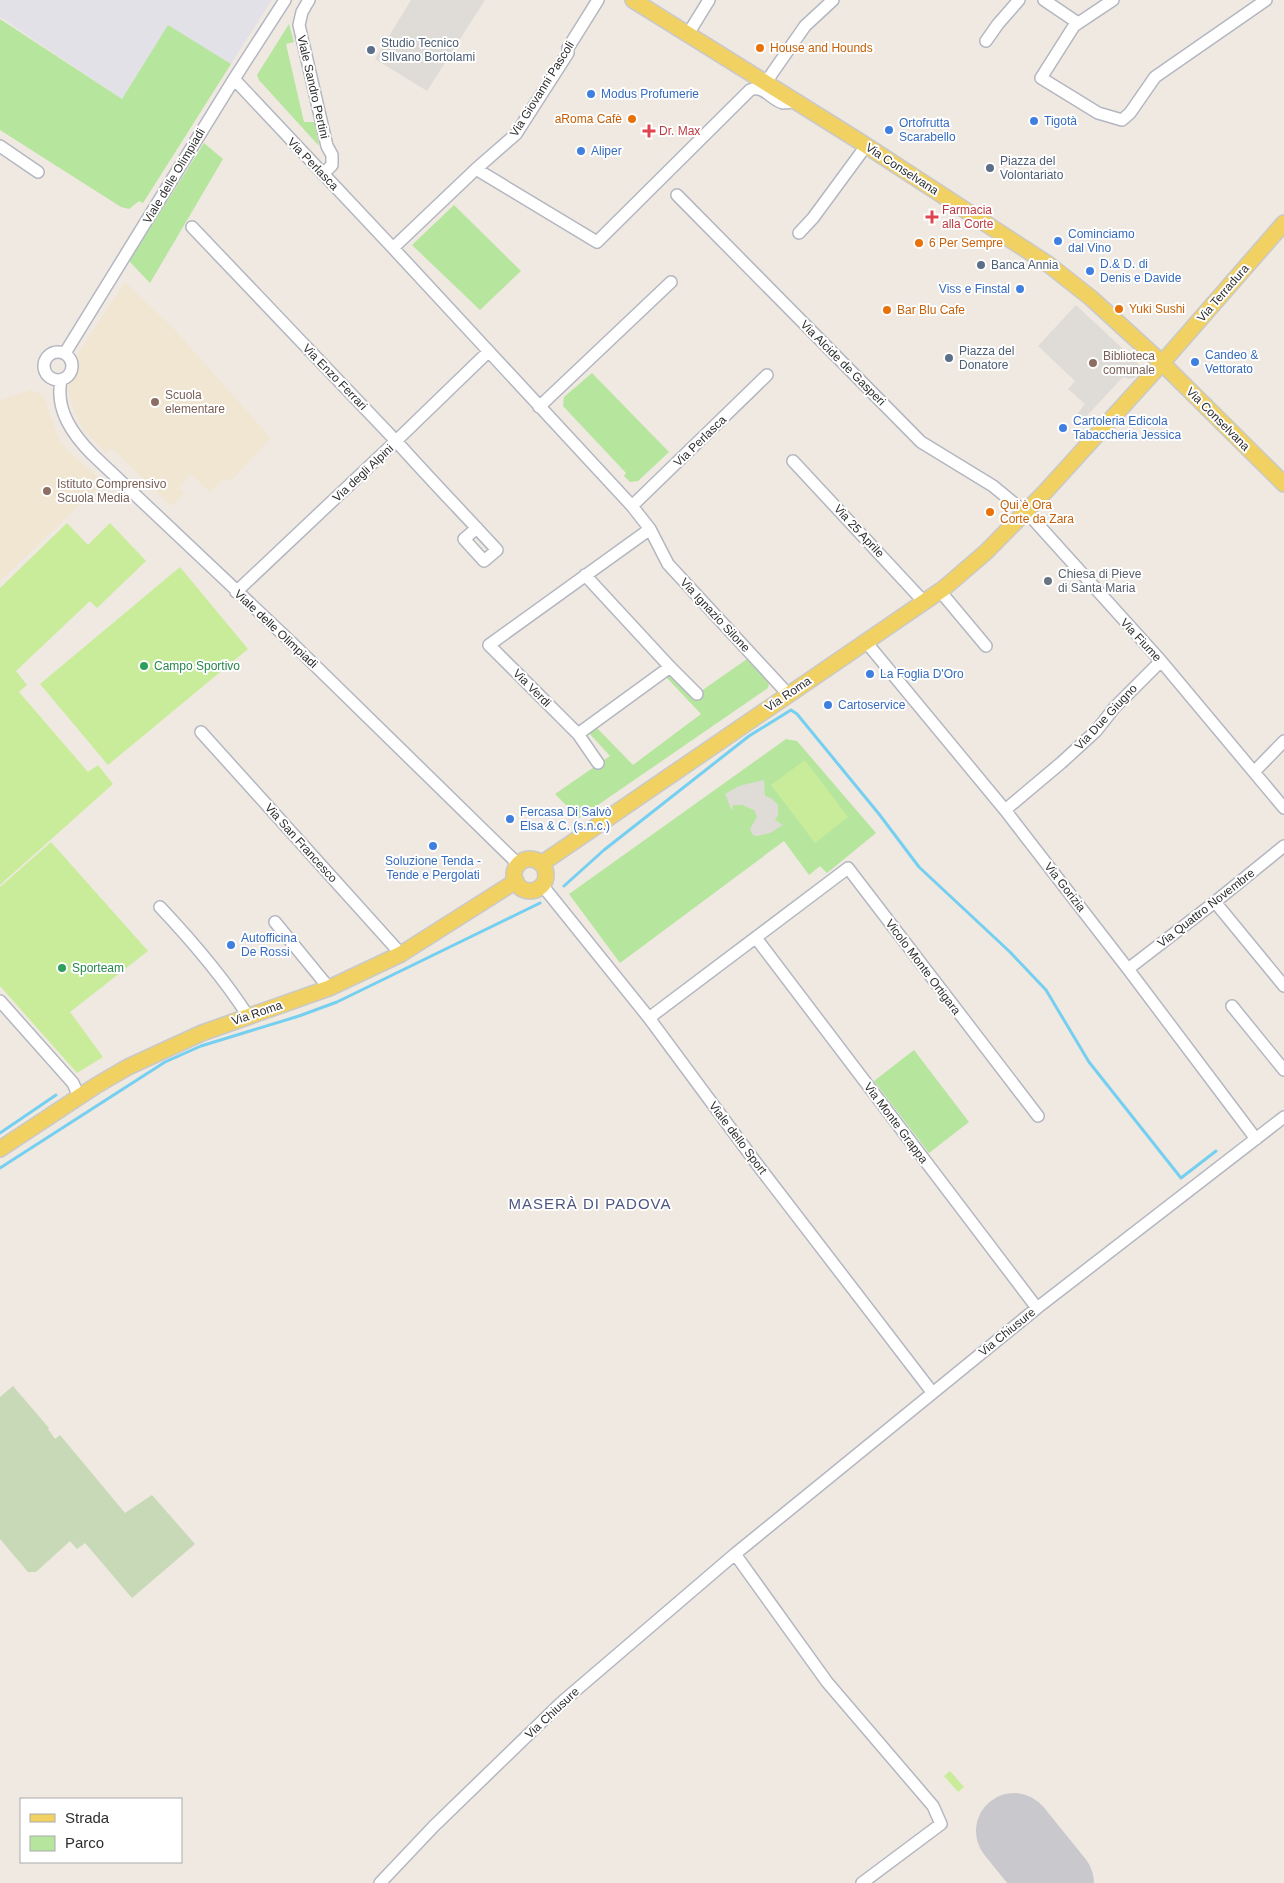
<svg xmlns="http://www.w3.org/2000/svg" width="1284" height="1883" viewBox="0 0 1284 1883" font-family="Arial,sans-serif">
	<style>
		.industrial { fill: #e3e1e8 }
		.education { fill: #f0e6d1 }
		.green { fill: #b6e59e }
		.cemetery { fill: #c8d9b8 }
		.pitch { fill: #c9ec9a }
		.plaza { fill: #dfdcd8 }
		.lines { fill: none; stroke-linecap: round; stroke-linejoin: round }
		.stream { stroke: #75cff0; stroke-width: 3 }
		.runway { stroke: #c9c8cc; stroke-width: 76 }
		.minor-casing { stroke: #b4b7c1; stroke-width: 14 }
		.major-casing { stroke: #c9c9c9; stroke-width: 18 }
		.minor { stroke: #fff; stroke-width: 11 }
		.major { stroke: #f2d163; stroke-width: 15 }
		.food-dot { fill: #e8710a; stroke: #fff; stroke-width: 2 }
		.service-dot { fill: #5c6f8a; stroke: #fff; stroke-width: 2 }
		.shop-dot { fill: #3f7fe0; stroke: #fff; stroke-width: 2 }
		.health-dot { fill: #e0444e; stroke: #fff; stroke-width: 2 }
		.education-dot { fill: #8d6e63; stroke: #fff; stroke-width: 2 }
		.worship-dot { fill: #6b7280; stroke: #fff; stroke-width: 2 }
		.leisure-dot { fill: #2e9e5b; stroke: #fff; stroke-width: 2 }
		.labels { text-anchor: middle; stroke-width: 4; stroke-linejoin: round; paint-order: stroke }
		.service-label { font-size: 12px; fill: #4e5e75; stroke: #fff; text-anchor: start }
		.food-label { font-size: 12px; fill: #c56008; stroke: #fff; text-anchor: start }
		.street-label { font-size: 12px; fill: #2e2e2e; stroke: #fff }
		.shop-label { font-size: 12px; fill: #366cbe; stroke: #fff; text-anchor: start }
		.health-label { font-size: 12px; fill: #be3a42; stroke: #fff; text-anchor: start }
		.education-label { font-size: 12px; fill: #785e54; stroke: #fff; text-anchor: start }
		.worship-label { font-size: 12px; fill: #5b616d; stroke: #fff; text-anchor: start }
		.leisure-label { font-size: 12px; fill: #27864d; stroke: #fff; text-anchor: start }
		.quarter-label { font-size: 15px; letter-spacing: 1px; fill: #4d5680; stroke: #fff }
	</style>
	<rect width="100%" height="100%" fill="#efe9e1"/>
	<path class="industrial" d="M 0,0 L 272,0 L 231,64 L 168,26 L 122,99 L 0,17 Z"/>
	<path class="education" d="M 125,282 L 174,329 L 271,438 L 230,482 L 225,478 L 210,492 L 191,474 L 178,488 L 184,493 L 171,506 L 116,452 L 111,449 L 106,453 L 84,431 L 75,413 L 68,392 L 71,378 L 76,370 L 76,357 Z
		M 30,390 L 43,395 L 60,442 L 70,453 L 104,482 L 0,581 L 0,400 Z"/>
	<path class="green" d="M 0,19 L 122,99 L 168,25 L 231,64 L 143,203 L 139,201 L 129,209 L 121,207 L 0,130 Z
		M 289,24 L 294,42 L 286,44 L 304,122 L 315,122 L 319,146 L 259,80 L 257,75 Z
		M 204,143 L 223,159 L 150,283 L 129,261 Z
		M 454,205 L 521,271 L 480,310 L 412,245 Z
		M 592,373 L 669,452 L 638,481 L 630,482 L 624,476 L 626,473 L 563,406 L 564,397 Z
		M 747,659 L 769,683 L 768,688 L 579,818 L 555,794 L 610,756 L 589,733 L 597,728 L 633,765 L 701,714 L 666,677 L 673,673 L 697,694 Z
		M 786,739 L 797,741 L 876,833 L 827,873 L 820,866 L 809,875 L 784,841 L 620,963 L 569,894 Z
		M 914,1050 L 969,1122 L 929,1153 L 874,1081 Z"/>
	<path class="cemetery" d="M 13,1386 L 49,1428 L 48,1429 L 55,1439 L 60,1435 L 125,1513 L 152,1495 L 195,1544 L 132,1598 L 85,1543 L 77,1549 L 70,1541 L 36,1572 L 28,1572 L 0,1539 L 0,1397 Z"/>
	<path class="pitch" d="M 67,523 L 88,545 L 110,523 L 146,561 L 97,608 L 90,601 L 16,671 L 27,685 L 19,692 L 88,772 L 98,765 L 113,784 L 0,885 L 0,588 Z
		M 180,567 L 248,649 L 108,765 L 40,684 Z
		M 805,760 L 848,817 L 815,843 L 771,785 Z
		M 51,842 L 148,951 L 70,1012 L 103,1057 L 77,1073 L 0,986 L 0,887 Z
		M 950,1771 L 964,1787 L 958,1792 L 944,1776 Z"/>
	<path class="plaza" d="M 411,0 L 485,0 L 427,91 L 375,59 Z
		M 1076,305 L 1137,362 L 1140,367 L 1139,372 L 1134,378 L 1129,379 L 1123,377 L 1083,420 L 1077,414 L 1085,404 L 1068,389 L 1075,381 L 1038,346 Z
		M 764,780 L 765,796 L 771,798 L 778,805 L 778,815 L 775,820 L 783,825 L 770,833 L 757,836 L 753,835 L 750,829 L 757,817 L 754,810 L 742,805 L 733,805 L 732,811 L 725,794 L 739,786 Z"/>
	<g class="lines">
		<path class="stream" d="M 564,886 L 604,850 L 749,736 L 791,710 L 797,714 L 879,814 L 919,867 L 1010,952 L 1046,990 L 1089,1062 L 1181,1178 L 1216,1151
			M 0,1133 L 56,1095
			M 0,1168 L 165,1062 L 201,1046 L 299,1016 L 337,1002 L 540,903"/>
		<path class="runway" d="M 1014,1831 L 1056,1883"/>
		<g class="minor-casing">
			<path id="minor" d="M 309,0 L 302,12 L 299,25 L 327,146 L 332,155 L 332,165 L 323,174
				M 1044,0 L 1078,23
				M 1113,0 L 1074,26 L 1041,78 L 1098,113 L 1122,120 L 1130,113 L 1155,77 L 1266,0
				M 688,34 L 709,0
				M 986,41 L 998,24 L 1019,0
				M 234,79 L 393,248 L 632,506 L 650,529 L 668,564 L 788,694
				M 766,82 L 805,26 L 833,0
				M 0,146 L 38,172
				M 476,169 L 597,242 L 750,90 C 763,84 771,100 783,103 C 786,103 792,102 795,101
				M 677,195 L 921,442 L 993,486 L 1033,519 L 1161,661 L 1284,808
				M 192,227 L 396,441 C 429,478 463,513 497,550 L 484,561 L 464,539 L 477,528
				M 799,233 L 813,218 L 866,146
				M 393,248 L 476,169 L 516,134 L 568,53 L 568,48 L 598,0
				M44 366a14 14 0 1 1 28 0a14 14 0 1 1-28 0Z
				M 65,353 L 234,79 L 285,0
				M 61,380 C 55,410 73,435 93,455 L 291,642 L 518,864
				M 539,407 L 671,282
				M 793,461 L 924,602
				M 632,506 L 767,375
				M 650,529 L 489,645 L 578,734 L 670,667
				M 585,575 L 670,667 L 697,694
				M 940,591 L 986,646
				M 236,592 L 396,441 L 488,352
				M 866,642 L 1005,810 L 1128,969 L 1256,1139
				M 201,732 L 401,954
				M 578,734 L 598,763
				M 1254,772 L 1284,741
				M 1005,810 L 1061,763 L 1096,731 L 1115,707 L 1161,661
				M 542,885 L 649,1018 L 760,1168 L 932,1392
				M 1215,902 L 1284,986
				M 160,907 C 192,941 223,977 248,1016
				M 275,922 L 329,988
				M 756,938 L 1037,1308
				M 1128,969 L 1215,902 L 1284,846
				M 0,1001 L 73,1083 L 79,1097
				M 1232,1006 L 1284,1070
				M 649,1018 L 848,868 L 1038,1116
				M 735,1554 L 827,1682 L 933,1806 L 941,1824 L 862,1883
				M 380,1883 L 434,1826 L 562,1702 L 735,1554 L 1037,1308 L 1284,1117"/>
		</g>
		<g class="major-casing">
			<path id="major" d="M 633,0 L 859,141 L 1048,264 L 1091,298 L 1162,363 L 1284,484
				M514 875a16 16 0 1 1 32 0a16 16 0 1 1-32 0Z
				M 541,864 L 943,589 L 986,552 L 1045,492 L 1162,363 L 1284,223
				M 0,1149 L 97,1085 L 128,1067 L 202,1033 L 329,988 L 401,954 L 516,881"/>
		</g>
		<use href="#minor" class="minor"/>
		<use href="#major" class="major"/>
	</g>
	<g class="food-dot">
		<circle cx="760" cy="48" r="5"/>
		<circle cx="632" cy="119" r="5"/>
		<circle cx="919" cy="243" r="5"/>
		<circle cx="1119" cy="309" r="5"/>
		<circle cx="887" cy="310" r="5"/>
		<circle cx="990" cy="512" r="5"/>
	</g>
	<g class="service-dot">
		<circle cx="371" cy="50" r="5"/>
		<circle cx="990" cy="168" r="5"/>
		<circle cx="981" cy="265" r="5"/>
		<circle cx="949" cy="358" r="5"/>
	</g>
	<g class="shop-dot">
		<circle cx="591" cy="94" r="5"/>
		<circle cx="1034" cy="121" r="5"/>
		<circle cx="889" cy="130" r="5"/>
		<circle cx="581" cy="151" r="5"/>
		<circle cx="1058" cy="241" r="5"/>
		<circle cx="1090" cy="271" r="5"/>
		<circle cx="1020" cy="289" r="5"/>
		<circle cx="1195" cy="362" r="5"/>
		<circle cx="1063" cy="428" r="5"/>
		<circle cx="870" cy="674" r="5"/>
		<circle cx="828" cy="705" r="5"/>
		<circle cx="510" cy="819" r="5"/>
		<circle cx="433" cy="846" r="5"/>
		<circle cx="231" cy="945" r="5"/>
	</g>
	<g class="health-dot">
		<path d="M646.5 123.5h5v5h5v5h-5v5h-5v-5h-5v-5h5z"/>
		<path d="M929.5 209.5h5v5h5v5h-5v5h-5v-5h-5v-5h5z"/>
	</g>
	<g class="education-dot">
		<circle cx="1093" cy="363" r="5"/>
		<circle cx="155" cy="402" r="5"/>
		<circle cx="47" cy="491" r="5"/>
	</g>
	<circle class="worship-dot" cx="1048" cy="581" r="5"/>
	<g class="leisure-dot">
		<circle cx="144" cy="666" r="5"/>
		<circle cx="62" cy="968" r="5"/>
	</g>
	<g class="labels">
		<g class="service-label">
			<text x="381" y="47">Studio Tecnico<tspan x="381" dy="14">SIlvano Bortolami</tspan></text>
			<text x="1000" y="165">Piazza del<tspan x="1000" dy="14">Volontariato</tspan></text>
			<text x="991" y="269">Banca Annia</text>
			<text x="959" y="355">Piazza del<tspan x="959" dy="14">Donatore</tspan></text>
		</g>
		<g class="food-label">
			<text x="770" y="52">House and Hounds</text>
			<text x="622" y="123" text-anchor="end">aRoma Cafè</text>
			<text x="929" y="247">6 Per Sempre</text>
			<text x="1129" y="313">Yuki Sushi</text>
			<text x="897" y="314">Bar Blu Cafe</text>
			<text x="1000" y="509">Qui è Ora<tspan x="1000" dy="14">Corte da Zara</tspan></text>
		</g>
		<g class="street-label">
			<text transform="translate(313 87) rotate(77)" y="4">Viale Sandro Pertini</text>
			<text transform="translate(542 89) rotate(-58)" y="4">Via Giovanni Pascoli</text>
			<text transform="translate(313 164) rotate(46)" y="4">Via Perlasca</text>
			<text transform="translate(902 169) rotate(33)" y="4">Via Conselvana</text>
			<text transform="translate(174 176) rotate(-59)" y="4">Viale delle Olimpiadi</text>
			<text transform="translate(1223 293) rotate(-49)" y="4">Via Terradura</text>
			<text transform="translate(843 363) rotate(45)" y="4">Via Alcide de Gasperi</text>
			<text transform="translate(335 377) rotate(46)" y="4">Via Enzo Ferrari</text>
			<text transform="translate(1218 419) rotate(45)" y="4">Via Conselvana</text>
			<text transform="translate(700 441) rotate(-44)" y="4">Via Perlasca</text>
			<text transform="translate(363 473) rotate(-43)" y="4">Via degli Alpini</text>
			<text transform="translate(859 531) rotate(47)" y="4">Via 25 Aprile</text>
			<text transform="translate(715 615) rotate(47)" y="4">Via Ignazio Silone</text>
			<text transform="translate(276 629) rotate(43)" y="4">Viale delle Olimpiadi</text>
			<text transform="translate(1141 640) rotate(47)" y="4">Via Fiume</text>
			<text transform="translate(532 688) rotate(45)" y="4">Via Verdi</text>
			<text transform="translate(788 694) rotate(-34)" y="4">Via Roma</text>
			<text transform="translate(1106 717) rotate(-47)" y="4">Via Due Giugno</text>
			<text transform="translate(301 843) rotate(48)" y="4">Via San Francesco</text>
			<text transform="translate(1065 887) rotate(52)" y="4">Via Gorizia</text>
			<text transform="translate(1206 908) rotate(-38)" y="4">Via Quattro Novembre</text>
			<text transform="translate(923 967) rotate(53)" y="4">Vicolo Monte Ortigara</text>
			<text transform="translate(257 1013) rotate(-19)" y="4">Via Roma</text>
			<text transform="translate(896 1123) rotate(53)" y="4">Via Monte Grappa</text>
			<text transform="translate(738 1138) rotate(53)" y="4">Viale dello Sport</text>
			<text transform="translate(1007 1332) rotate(-39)" y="4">Via Chiusure</text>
			<text transform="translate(552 1713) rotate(-43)" y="4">Via Chiusure</text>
		</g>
		<g class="shop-label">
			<text x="601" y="98">Modus Profumerie</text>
			<text x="1044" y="125">Tigotà</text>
			<text x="899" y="127">Ortofrutta<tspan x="899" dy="14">Scarabello</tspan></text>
			<text x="591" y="155">Aliper</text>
			<text x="1068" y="238">Cominciamo<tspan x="1068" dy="14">dal Vino</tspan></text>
			<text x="1100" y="268">D.&amp; D. di<tspan x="1100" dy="14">Denis e Davide</tspan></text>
			<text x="1010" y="293" text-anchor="end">Viss e Finstal</text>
			<text x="1205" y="359">Candeo &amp;<tspan x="1205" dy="14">Vettorato</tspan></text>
			<text x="1073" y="425">Cartoleria Edicola<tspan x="1073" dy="14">Tabaccheria Jessica</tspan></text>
			<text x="880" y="678">La Foglia D'Oro</text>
			<text x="838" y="709">Cartoservice</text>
			<text x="520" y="816">Fercasa Di Salvò<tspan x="520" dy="14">Elsa &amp; C. (s.n.c.)</tspan></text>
			<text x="433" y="865" text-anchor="middle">Soluzione Tenda -<tspan x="433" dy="14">Tende e Pergolati</tspan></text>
			<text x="241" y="942">Autofficina<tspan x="241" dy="14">De Rossi</tspan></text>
		</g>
		<g class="health-label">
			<text x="659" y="135">Dr. Max</text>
			<text x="942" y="214">Farmacia<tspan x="942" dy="14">alla Corte</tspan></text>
		</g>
		<g class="education-label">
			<text x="1103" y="360">Biblioteca<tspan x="1103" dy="14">comunale</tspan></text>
			<text x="165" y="399">Scuola<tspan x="165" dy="14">elementare</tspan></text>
			<text x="57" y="488">Istituto Comprensivo<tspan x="57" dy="14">Scuola Media</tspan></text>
		</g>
		<g class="worship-label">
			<text x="1058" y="578">Chiesa di Pieve<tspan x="1058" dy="14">di Santa Maria</tspan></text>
		</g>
		<g class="leisure-label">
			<text x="154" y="670">Campo Sportivo</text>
			<text x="72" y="972">Sporteam</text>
		</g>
		<g class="quarter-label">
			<text x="590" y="1209">MASERÀ DI PADOVA</text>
		</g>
	</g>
	<rect x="20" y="1798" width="162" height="65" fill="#ffffff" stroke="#ababab"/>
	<rect x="30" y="1814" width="25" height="8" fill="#f2d163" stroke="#ababab"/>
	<text x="65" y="1823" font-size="15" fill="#2e2e2e">Strada</text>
	<rect x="30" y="1836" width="25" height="15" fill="#b6e59e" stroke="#ababab"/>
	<text x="65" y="1848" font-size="15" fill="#2e2e2e">Parco</text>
</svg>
